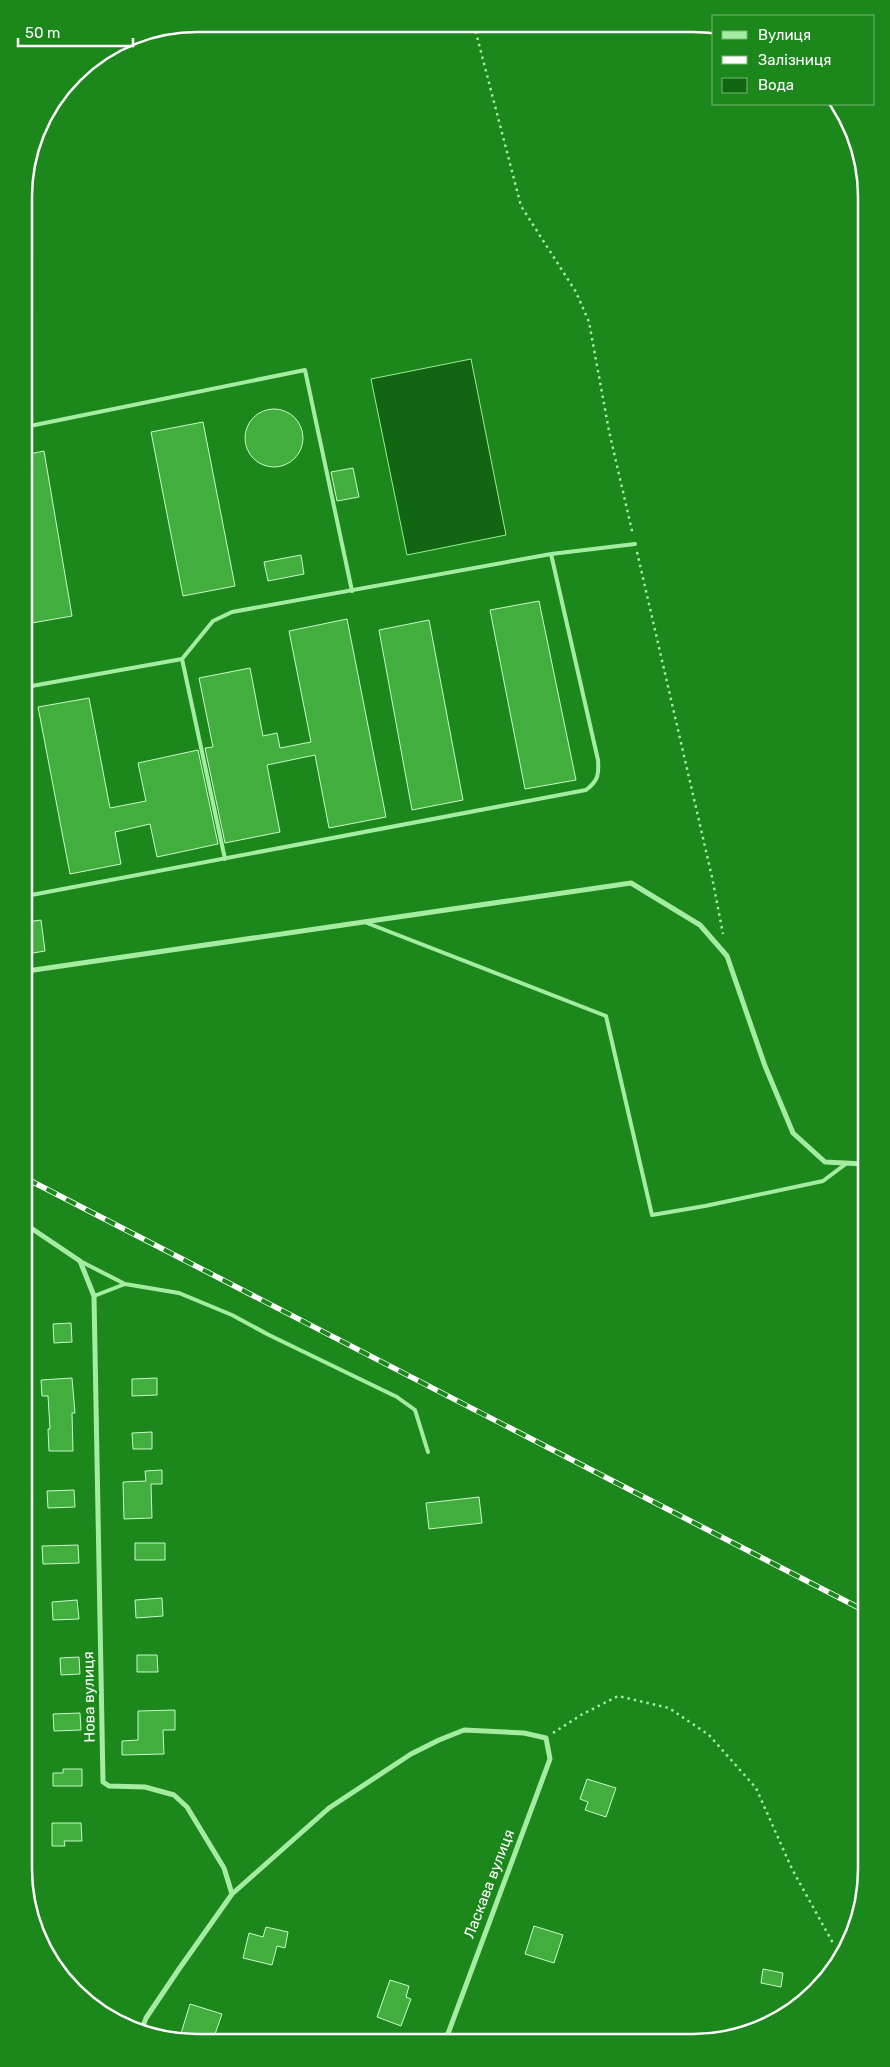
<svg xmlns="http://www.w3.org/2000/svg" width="890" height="2067" viewBox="0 0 890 2067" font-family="Rubik,sans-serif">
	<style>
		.water { fill: #126512; stroke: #99ee95 }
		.building { fill: #41ae3e; stroke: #c9f9c8 }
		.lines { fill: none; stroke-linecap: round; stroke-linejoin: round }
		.path { stroke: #a5eca3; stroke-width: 2.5; stroke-dasharray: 2.5 4; stroke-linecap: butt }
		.service { stroke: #a5eca3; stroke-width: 4 }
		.minor { stroke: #a5eca3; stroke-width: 5 }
		.rail-casing { stroke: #fff; stroke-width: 5.5 }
		.rail { stroke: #1c871b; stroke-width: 4; stroke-dasharray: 11; stroke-linecap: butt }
		.labels { text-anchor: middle; stroke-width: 5; stroke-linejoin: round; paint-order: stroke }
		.street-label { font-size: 15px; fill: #fff; stroke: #1c871b }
		.rim { fill: none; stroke: #fff; stroke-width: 2.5 }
	</style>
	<rect width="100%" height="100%" fill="#1c871b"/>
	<path class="water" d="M 471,359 L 506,535 L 407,555 L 371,379 Z"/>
	<path class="building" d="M245 438a29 29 0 1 1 58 0a29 29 0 1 1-58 0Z
		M 203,422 L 235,586 L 183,596 L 151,432 Z
		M 44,451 L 72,616 L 26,624 L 25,455 Z
		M 353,468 L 359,497 L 337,501 L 331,472 Z
		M 301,555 L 304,574 L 268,581 L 264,562 Z
		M 539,601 L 576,780 L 525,789 L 490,610 Z
		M 347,619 L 386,817 L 329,828 L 315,755 L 267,765 L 280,832 L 225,843 L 205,748 L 213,747 L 199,678 L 250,668 L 263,736 L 277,733 L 280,748 L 311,742 L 289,631 Z
		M 429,620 L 463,800 L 412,810 L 379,630 Z
		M 89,698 L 110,808 L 146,801 L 138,763 L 198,750 L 218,844 L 157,857 L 150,824 L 115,832 L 121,864 L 70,874 L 38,707 Z
		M 41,920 L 45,951 L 27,954 L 27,922 Z
		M 71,1323 L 72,1342 L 54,1343 L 53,1324 Z
		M 72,1378 L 75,1413 L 72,1413 L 73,1451 L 49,1451 L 48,1429 L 50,1429 L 48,1396 L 42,1396 L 41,1380 Z
		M 157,1378 L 157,1395 L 132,1396 L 132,1379 Z
		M 152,1432 L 152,1449 L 133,1449 L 132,1433 Z
		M 162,1470 L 162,1484 L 151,1484 L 152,1518 L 124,1519 L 123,1482 L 146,1481 L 145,1471 Z
		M 74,1490 L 75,1507 L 48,1508 L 47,1491 Z
		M 479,1497 L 482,1523 L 429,1529 L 426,1503 Z
		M 135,1543 L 165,1543 L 165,1560 L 135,1560 Z
		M 78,1545 L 79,1563 L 43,1564 L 42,1546 Z
		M 162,1598 L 163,1616 L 136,1618 L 135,1600 Z
		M 77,1600 L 79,1619 L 53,1620 L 52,1602 Z
		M 137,1655 L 157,1655 L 158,1672 L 137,1672 Z
		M 79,1657 L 80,1674 L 61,1675 L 60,1658 Z
		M 175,1710 L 175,1730 L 163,1730 L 164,1754 L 122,1755 L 122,1741 L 138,1740 L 138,1711 Z
		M 80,1713 L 81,1730 L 54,1731 L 53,1714 Z
		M 63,1769 L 82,1769 L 82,1786 L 53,1786 L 53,1773 L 63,1773 Z
		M 587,1779 L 616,1788 L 606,1817 L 585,1810 L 588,1802 L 580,1799 Z
		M 52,1823 L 81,1823 L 82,1841 L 64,1841 L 65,1846 L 52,1846 Z
		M 534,1926 L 563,1935 L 554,1963 L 525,1954 Z
		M 266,1927 L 288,1932 L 285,1948 L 277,1946 L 272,1965 L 243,1958 L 249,1933 L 263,1937 Z
		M 763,1969 L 783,1973 L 781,1987 L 761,1983 Z
		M 390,1980 L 409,1986 L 406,1997 L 411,1999 L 401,2026 L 377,2017 Z
		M 190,2004 L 222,2014 L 213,2040 L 179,2040 Z"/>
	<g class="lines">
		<path class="path" d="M 474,25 L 521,206 L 576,292 L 589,322 L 609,431 L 633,535
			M 637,552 L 712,877 L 723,934
			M 553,1733 L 581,1715 L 618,1696 L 669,1708 L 709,1735 L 756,1788 L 792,1869 L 834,1945"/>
		<path class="service" d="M 25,427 L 305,370 L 352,591
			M 26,687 L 182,659
			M 225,859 L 182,659 L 213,621 L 232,612 L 551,554 L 635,544
			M 26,896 L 586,790 C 598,781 599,775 598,760 L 551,554
			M 367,923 L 606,1016 L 652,1215 L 705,1206 L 823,1181 L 847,1163
			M 80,1261 L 125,1284 L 179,1293 L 232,1315 L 269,1335 L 397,1397 L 415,1410 L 428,1452
			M 94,1296 L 125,1284"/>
		<path class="minor" d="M 27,971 L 631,883 L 700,925 L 727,956 L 765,1066 L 793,1133 L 825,1162 L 864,1164
			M 28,1226 L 80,1261 L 94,1296 L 103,1782 L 109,1786 L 145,1787 L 174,1795 L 187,1807 L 224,1868 L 232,1894 L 179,1969 L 146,2018 L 142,2029
			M 232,1894 L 329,1808 L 411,1754 L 439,1740 L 464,1730 L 524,1733 L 546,1738 L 550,1759 L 446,2039
			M 836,1965 L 839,1953"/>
		<g class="rail-casing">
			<path id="rail" d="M 27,1179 L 865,1611"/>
		</g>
		<use href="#rail" class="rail"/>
	</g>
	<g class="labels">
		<g class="street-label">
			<text transform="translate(89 1697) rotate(-91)" y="5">Нова вулиця</text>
			<text transform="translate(489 1884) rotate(-69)" y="5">Ласкава вулиця</text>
		</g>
	</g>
	<path d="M0 0H890V2067H0ZM197 32H693A165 165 0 0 1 858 197V1869A165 165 0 0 1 693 2034H197A165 165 0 0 1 32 1869V197A165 165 0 0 1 197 32Z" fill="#1c871b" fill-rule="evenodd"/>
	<path class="rim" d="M197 32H693A165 165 0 0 1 858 197V1869A165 165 0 0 1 693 2034H197A165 165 0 0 1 32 1869V197A165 165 0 0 1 197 32Z"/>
	<rect x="712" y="15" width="162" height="90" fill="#1c871b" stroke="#77b776"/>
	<rect x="722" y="31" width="25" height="8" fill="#a5eca3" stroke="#77b776"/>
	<text x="758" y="40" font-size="15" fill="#ffffff">Вулиця</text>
	<rect x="722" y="56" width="25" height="8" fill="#ffffff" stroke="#77b776"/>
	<text x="758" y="65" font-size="15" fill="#ffffff">Залізниця</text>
	<rect x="722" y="78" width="25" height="15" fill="#126512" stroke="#77b776"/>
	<text x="758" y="90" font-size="15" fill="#ffffff">Вода</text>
	<path d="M18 38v8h115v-8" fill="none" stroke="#ffffff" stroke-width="2.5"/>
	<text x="25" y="38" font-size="15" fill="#ffffff" stroke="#1c871b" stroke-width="4" paint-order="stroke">50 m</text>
</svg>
